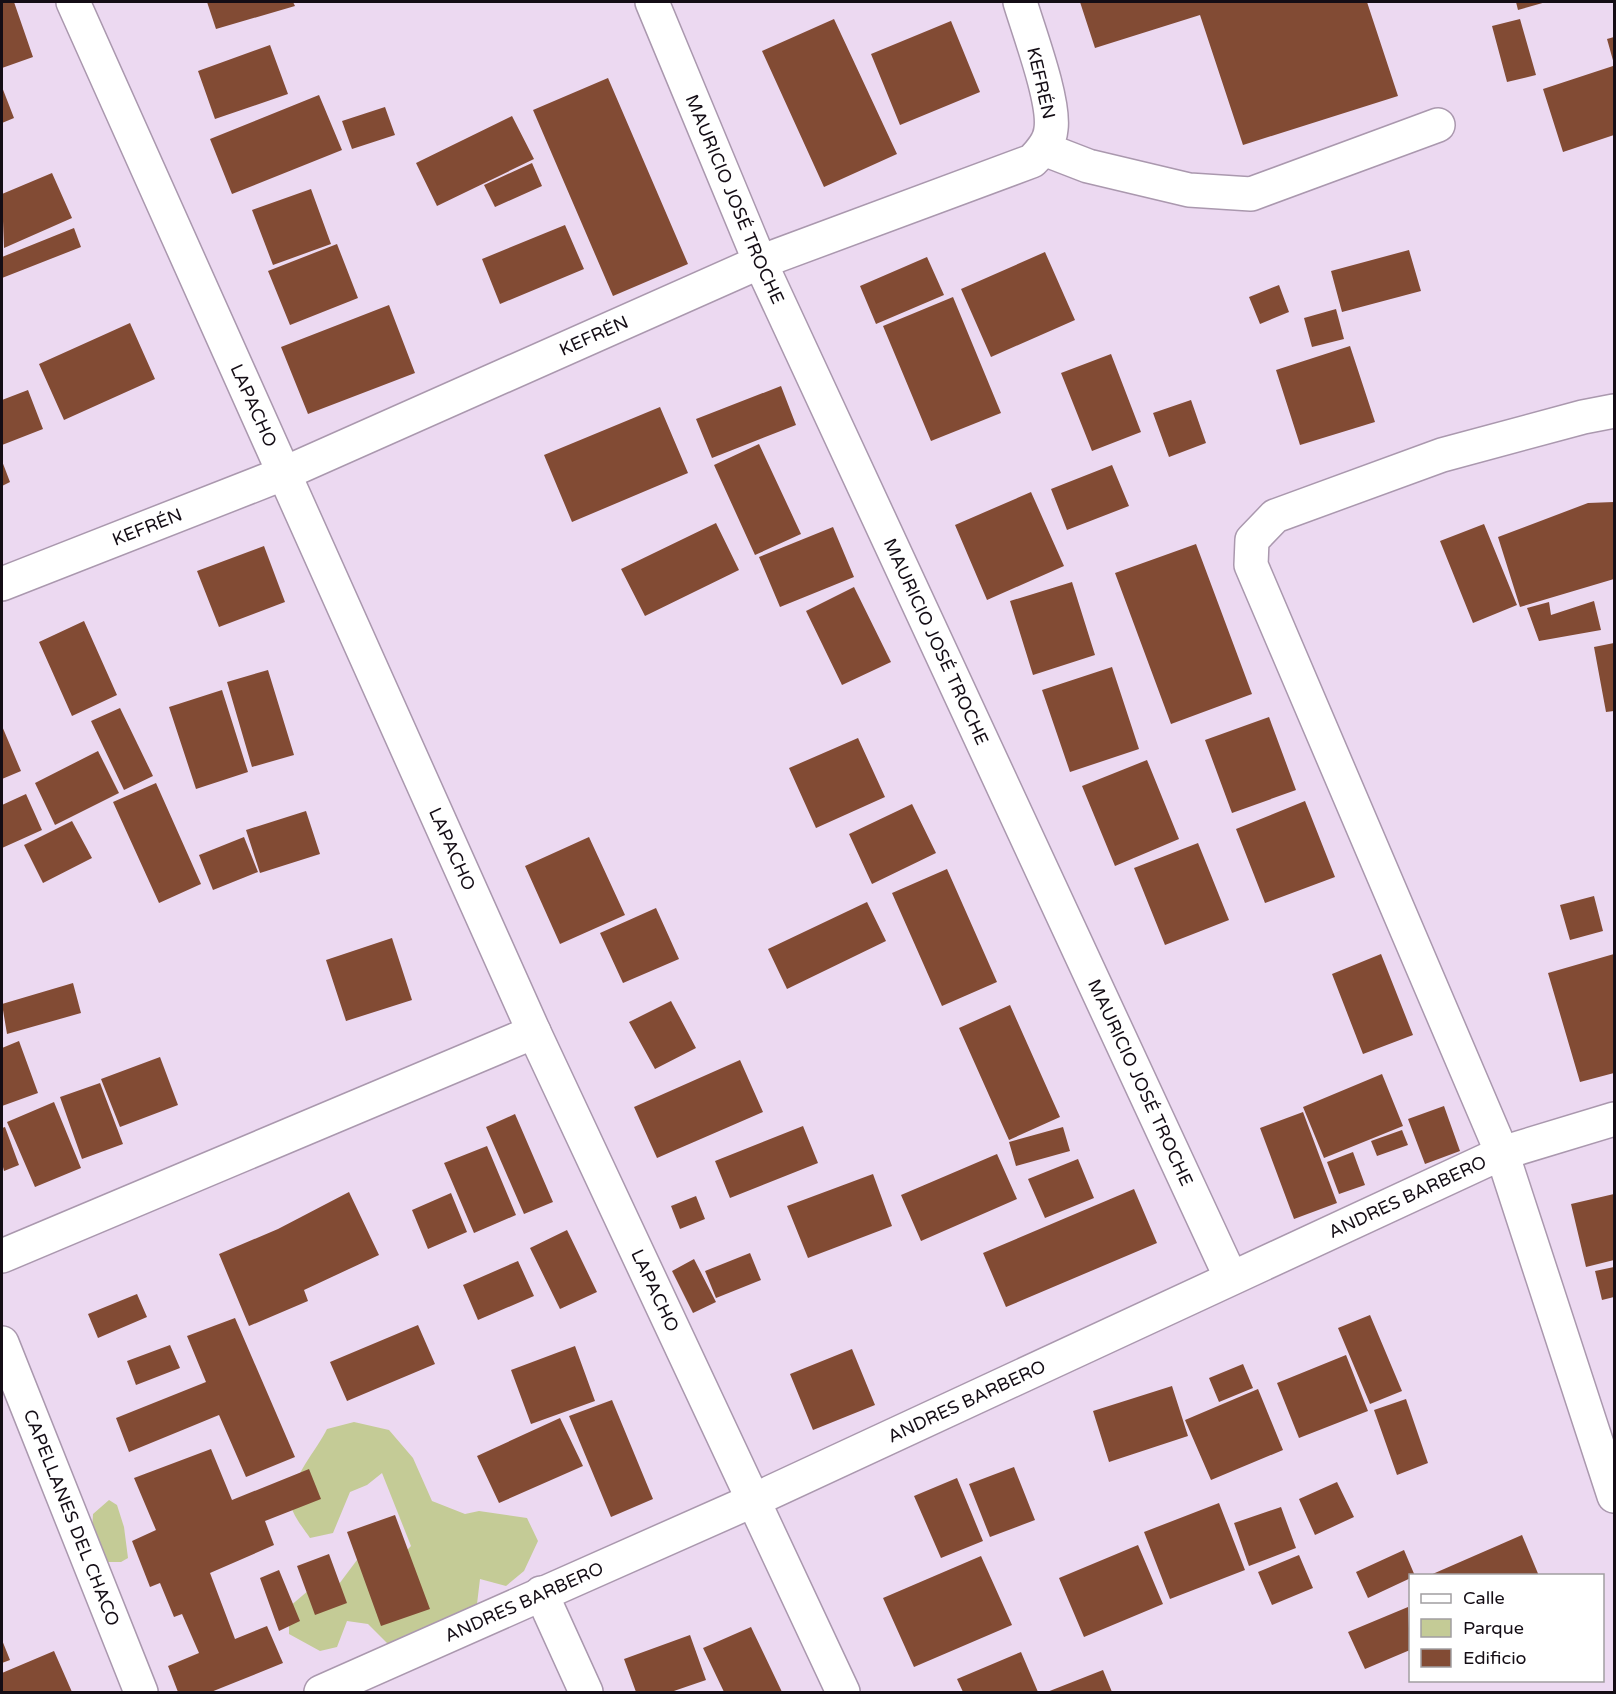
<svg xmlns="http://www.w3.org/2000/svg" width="1616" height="1694" viewBox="0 0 1616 1694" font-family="'Varela Round',sans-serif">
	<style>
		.green { fill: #c4cb96 }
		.building { fill: #824b34 }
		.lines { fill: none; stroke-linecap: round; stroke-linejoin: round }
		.minor-casing { stroke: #aa98ae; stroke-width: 36 }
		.minor { stroke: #fff; stroke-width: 33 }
		.labels { text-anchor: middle; stroke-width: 6; stroke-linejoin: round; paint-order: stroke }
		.street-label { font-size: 18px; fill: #140d15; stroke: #fff }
	</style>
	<rect width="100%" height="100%" fill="#ecd9f1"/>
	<path class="green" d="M 354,1422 L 389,1430 L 413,1458 L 432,1501 L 465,1514 L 479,1511 L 527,1518 L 538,1541 L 524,1571 L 506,1586 L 480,1579 L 477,1604 L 463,1640 L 406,1649 L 388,1644 L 368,1624 L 347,1621 L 337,1647 L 320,1651 L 289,1634 L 289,1607 L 309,1590 L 339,1584 L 357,1560 L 393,1565 L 411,1546 L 382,1473 L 367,1485 L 350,1492 L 333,1533 L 310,1538 C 304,1529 293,1516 291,1505 C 287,1483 317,1450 327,1429 Z
		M 109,1500 L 117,1505 L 124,1527 L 128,1558 L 121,1562 L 107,1562 L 91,1547 L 93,1514 Z"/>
	<path class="building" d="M 2,2 L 14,2 L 33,57 L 2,68 Z
		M 207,2 L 293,2 L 295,6 L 216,29 Z
		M 1080,2 L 1367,2 L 1398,96 L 1243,145 L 1200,15 L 1095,48 Z
		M 1516,2 L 1546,2 L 1518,10 Z
		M 834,19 L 897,154 L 824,187 L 762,51 Z
		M 1520,19 L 1536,75 L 1507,82 L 1492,26 Z
		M 951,21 L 980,92 L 900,125 L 871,54 Z
		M 1614,37 L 1614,64 L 1607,39 Z
		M 270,45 L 288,94 L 215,119 L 198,71 Z
		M 1613,66 L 1614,135 L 1563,152 L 1543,89 Z
		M 608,78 L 688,264 L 613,296 L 533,110 Z
		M 2,87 L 14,118 L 2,123 Z
		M 319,95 L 342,150 L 232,194 L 210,139 Z
		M 385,107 L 395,135 L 352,149 L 342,121 Z
		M 512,116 L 534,159 L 437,206 L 416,163 Z
		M 532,163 L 542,186 L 495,207 L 484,185 Z
		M 52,173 L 72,218 L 4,248 L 2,194 Z
		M 311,189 L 331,244 L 273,265 L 252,210 Z
		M 565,225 L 584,269 L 500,304 L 482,259 Z
		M 74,228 L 81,247 L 2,278 L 2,257 Z
		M 337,244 L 358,298 L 290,325 L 268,271 Z
		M 1409,250 L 1421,291 L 1342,312 L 1331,271 Z
		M 1045,252 L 1075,320 L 991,357 L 961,289 Z
		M 927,257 L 944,295 L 876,324 L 860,286 Z
		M 1279,285 L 1289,312 L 1260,324 L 1249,297 Z
		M 953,297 L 1001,413 L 931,441 L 883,326 Z
		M 389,305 L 415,373 L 308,414 L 281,347 Z
		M 1336,309 L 1344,339 L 1312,347 L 1304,318 Z
		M 130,323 L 155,379 L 64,420 L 39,364 Z
		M 1350,346 L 1375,422 L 1300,445 L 1276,370 Z
		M 1111,354 L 1141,432 L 1092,451 L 1061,373 Z
		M 781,386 L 796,425 L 712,458 L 696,419 Z
		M 28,390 L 43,429 L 2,445 L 2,400 Z
		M 1191,400 L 1206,443 L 1169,457 L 1153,413 Z
		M 660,407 L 688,473 L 572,522 L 544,455 Z
		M 759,444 L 801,534 L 755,555 L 714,465 Z
		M 2,461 L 10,482 L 2,486 Z
		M 1112,465 L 1129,506 L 1067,530 L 1051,489 Z
		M 1031,492 L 1064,566 L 987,600 L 955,525 Z
		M 1614,502 L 1614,579 L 1520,607 L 1498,537 L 1588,503 Z
		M 716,523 L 739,570 L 645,616 L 621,569 Z
		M 1484,524 L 1517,605 L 1473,623 L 1440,541 Z
		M 833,527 L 854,577 L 780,607 L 759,557 Z
		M 1196,544 L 1252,694 L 1171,724 L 1115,573 Z
		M 264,546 L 285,602 L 219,627 L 197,571 Z
		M 1072,582 L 1095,655 L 1033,675 L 1010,601 Z
		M 854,587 L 891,662 L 842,685 L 806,611 Z
		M 1594,601 L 1601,630 L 1539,641 L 1527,608 L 1549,602 L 1551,615 Z
		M 84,621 L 117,695 L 72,716 L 39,642 Z
		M 1614,643 L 1614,711 L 1606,712 L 1594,647 Z
		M 1112,667 L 1139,749 L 1070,772 L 1042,690 Z
		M 268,670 L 294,755 L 252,767 L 227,682 Z
		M 222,690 L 248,772 L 196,789 L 169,707 Z
		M 120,708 L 153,776 L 124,790 L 91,721 Z
		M 1269,717 L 1296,790 L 1232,813 L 1205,740 Z
		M 2,726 L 21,771 L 2,779 Z
		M 858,738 L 885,797 L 816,828 L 789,768 Z
		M 98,751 L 119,793 L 55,825 L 35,783 Z
		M 1147,760 L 1179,839 L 1115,866 L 1082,786 Z
		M 156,783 L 201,884 L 159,903 L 113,802 Z
		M 26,794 L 42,830 L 2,848 L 2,805 Z
		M 1305,801 L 1335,877 L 1265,903 L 1236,829 Z
		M 912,804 L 936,853 L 872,884 L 849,834 Z
		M 306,811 L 320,854 L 260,873 L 246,830 Z
		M 72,821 L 92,858 L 43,883 L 24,845 Z
		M 244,837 L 258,872 L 213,890 L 199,855 Z
		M 589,837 L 625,915 L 560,944 L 525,866 Z
		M 1198,843 L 1229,920 L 1165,945 L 1134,868 Z
		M 947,869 L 997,982 L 942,1006 L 892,893 Z
		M 1594,896 L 1603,931 L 1570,940 L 1560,905 Z
		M 867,902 L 886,941 L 787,989 L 768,949 Z
		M 656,908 L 679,959 L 623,983 L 600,933 Z
		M 392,938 L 412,1000 L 346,1021 L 326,960 Z
		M 1381,954 L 1413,1035 L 1363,1054 L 1332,974 Z
		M 1614,954 L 1614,1073 L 1580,1082 L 1548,973 Z
		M 73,983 L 81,1013 L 7,1034 L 2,1004 Z
		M 671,1001 L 696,1048 L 655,1069 L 629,1022 Z
		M 1010,1005 L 1060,1117 L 1009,1140 L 959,1028 Z
		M 19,1041 L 38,1093 L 2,1106 L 2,1048 Z
		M 160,1057 L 178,1105 L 120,1127 L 101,1079 Z
		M 740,1060 L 763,1112 L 657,1158 L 634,1107 Z
		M 1382,1074 L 1403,1126 L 1324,1158 L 1303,1107 Z
		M 100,1083 L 123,1144 L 82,1159 L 60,1097 Z
		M 54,1102 L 81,1168 L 35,1187 L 7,1122 Z
		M 1444,1106 L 1460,1151 L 1425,1164 L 1408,1119 Z
		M 1303,1112 L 1337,1203 L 1294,1219 L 1260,1128 Z
		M 515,1114 L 553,1202 L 524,1214 L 486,1127 Z
		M 803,1126 L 818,1163 L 730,1198 L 715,1161 Z
		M 5,1127 L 19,1165 L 4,1171 L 2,1163 L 2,1128 Z
		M 1063,1127 L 1070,1151 L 1016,1166 L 1009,1142 Z
		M 1402,1130 L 1408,1145 L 1377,1156 L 1371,1141 Z
		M 487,1146 L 516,1215 L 474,1233 L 444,1163 Z
		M 1353,1152 L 1365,1185 L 1339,1194 L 1327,1162 Z
		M 997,1154 L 1017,1199 L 921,1241 L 901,1195 Z
		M 1078,1159 L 1094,1198 L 1045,1218 L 1028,1179 Z
		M 873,1174 L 892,1226 L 808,1258 L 787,1206 Z
		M 1134,1189 L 1157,1243 L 1006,1307 L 983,1253 Z
		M 349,1192 L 379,1255 L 304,1290 L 308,1301 L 249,1326 L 219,1254 L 278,1229 Z
		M 451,1193 L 467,1232 L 428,1249 L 412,1210 Z
		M 1614,1194 L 1614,1260 L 1586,1267 L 1571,1204 Z
		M 696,1196 L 705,1219 L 680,1229 L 671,1206 Z
		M 567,1230 L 597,1292 L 560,1309 L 530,1248 Z
		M 750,1253 L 761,1280 L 716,1298 L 705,1271 Z
		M 694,1259 L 716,1302 L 693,1313 L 672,1271 Z
		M 518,1261 L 534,1296 L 478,1320 L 463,1285 Z
		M 1614,1267 L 1614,1297 L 1602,1300 L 1595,1271 Z
		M 137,1294 L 147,1317 L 98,1338 L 88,1314 Z
		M 1370,1315 L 1402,1391 L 1370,1404 L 1338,1328 Z
		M 235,1318 L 295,1457 L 246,1477 L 219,1415 L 129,1452 L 116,1418 L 206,1382 L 187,1336 Z
		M 418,1325 L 435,1364 L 347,1401 L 330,1362 Z
		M 170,1345 L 180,1368 L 136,1385 L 127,1361 Z
		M 575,1346 L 595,1401 L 531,1424 L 511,1370 Z
		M 852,1349 L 875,1405 L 813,1430 L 790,1374 Z
		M 1346,1355 L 1368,1411 L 1299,1438 L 1277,1383 Z
		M 1243,1364 L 1253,1388 L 1219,1402 L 1209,1378 Z
		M 1172,1386 L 1188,1436 L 1109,1462 L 1093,1411 Z
		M 1258,1389 L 1283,1450 L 1211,1480 L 1185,1420 Z
		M 1406,1399 L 1428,1463 L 1397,1475 L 1374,1410 Z
		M 612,1400 L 653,1499 L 611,1517 L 569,1416 Z
		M 560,1418 L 583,1466 L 499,1503 L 477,1456 Z
		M 211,1449 L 232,1500 L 309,1469 L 321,1499 L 265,1521 L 274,1545 L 210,1573 L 235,1639 L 267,1626 L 283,1663 L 211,1692 L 178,1692 L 168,1666 L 199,1653 L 182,1614 L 174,1617 L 160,1583 L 150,1587 L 132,1541 L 156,1530 L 134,1478 Z
		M 1014,1467 L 1035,1520 L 990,1537 L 969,1484 Z
		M 957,1478 L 983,1541 L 941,1558 L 914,1496 Z
		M 1337,1482 L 1354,1517 L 1315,1535 L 1299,1499 Z
		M 1219,1503 L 1245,1570 L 1170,1599 L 1144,1532 Z
		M 1281,1507 L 1296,1548 L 1249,1566 L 1234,1523 Z
		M 395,1515 L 430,1609 L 381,1626 L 347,1532 Z
		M 1522,1535 L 1539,1576 L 1428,1576 Z
		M 1138,1545 L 1163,1604 L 1084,1637 L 1059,1578 Z
		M 1404,1550 L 1415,1576 L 1368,1598 L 1356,1572 Z
		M 329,1554 L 347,1603 L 315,1615 L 297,1566 Z
		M 1299,1555 L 1313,1588 L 1272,1605 L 1258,1572 Z
		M 981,1556 L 1012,1625 L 914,1667 L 883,1598 Z
		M 279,1570 L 300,1621 L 279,1631 L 260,1578 Z
		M 1408,1607 L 1410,1650 L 1365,1669 L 1348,1632 Z
		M 751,1627 L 782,1692 L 724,1692 L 703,1648 Z
		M 690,1635 L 706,1680 L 671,1692 L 636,1692 L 624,1659 Z
		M 2,1640 L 10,1660 L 2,1663 Z
		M 54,1651 L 72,1692 L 2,1692 L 2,1673 Z
		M 1021,1652 L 1038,1692 L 963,1692 L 957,1679 Z
		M 1103,1670 L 1112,1692 L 1047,1692 Z"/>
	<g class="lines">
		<g class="minor-casing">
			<g id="minor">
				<path id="s1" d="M 73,2 L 534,1032 L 843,1692"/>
				<path id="s2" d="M 652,2 L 760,262 L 1231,1278"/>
				<path d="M 1044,149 L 1088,166 L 1189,190 L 1251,194 L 1438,125"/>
				<path d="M 1614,411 L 1583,417 L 1442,455 L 1275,516 L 1252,540 L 1251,565 L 1502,1153 L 1614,1496"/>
				<path id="s3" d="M 2,584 L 285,473 L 760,262 L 1032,161 C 1041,152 1050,142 1051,129 C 1055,101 1029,32 1020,2"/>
				<path d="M 2,1256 L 534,1032"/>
				<path id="s4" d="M 2,1343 L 141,1692"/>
				<path d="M 541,1593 L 586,1692"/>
				<path id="s5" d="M 321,1692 L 754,1500 L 1502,1153 L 1614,1119"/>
			</g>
		</g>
		<use href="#minor" class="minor"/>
	</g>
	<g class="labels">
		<g class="street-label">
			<text transform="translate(1041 83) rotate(77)" y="6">KEFRÉN</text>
			<text dy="6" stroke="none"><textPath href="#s2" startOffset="214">MAURICIO JOSÉ TROCHE</textPath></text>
			<text dy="6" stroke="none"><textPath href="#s3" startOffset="642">KEFRÉN</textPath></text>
			<text dy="6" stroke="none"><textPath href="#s1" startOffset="442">LAPACHO</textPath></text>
			<text dy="6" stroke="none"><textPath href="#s3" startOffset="156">KEFRÉN</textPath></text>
			<text dy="6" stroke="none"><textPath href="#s2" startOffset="700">MAURICIO JOSÉ TROCHE</textPath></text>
			<text dy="6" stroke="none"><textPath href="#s1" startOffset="928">LAPACHO</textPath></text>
			<text dy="6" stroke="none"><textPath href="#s2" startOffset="1186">MAURICIO JOSÉ TROCHE</textPath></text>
			<text dy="6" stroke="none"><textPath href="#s5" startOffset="1194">ANDRES BARBERO</textPath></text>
			<text dy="6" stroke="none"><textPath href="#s1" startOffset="1414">LAPACHO</textPath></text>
			<text dy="6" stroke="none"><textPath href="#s5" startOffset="708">ANDRES BARBERO</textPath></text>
			<text dy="6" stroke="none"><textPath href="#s4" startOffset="188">CAPELLANES DEL CHACO</textPath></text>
			<text dy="6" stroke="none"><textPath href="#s5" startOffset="222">ANDRES BARBERO</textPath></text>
		</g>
	</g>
	<rect width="1616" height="1694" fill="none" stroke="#140d15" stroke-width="6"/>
	<rect x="1409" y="1574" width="195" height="108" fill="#ffffff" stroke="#a19ea1" stroke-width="1.5"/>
	<rect x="1421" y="1594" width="30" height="9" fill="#ffffff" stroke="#a19ea1" stroke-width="1.5"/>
	<text x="1463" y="1604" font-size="18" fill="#140d15">Calle</text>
	<rect x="1421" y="1619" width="30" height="18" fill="#c4cb96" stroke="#a19ea1" stroke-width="1.5"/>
	<text x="1463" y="1634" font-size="18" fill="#140d15">Parque</text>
	<rect x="1421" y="1649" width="30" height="18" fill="#824b34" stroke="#a19ea1" stroke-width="1.5"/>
	<text x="1463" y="1664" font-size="18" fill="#140d15">Edificio</text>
</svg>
